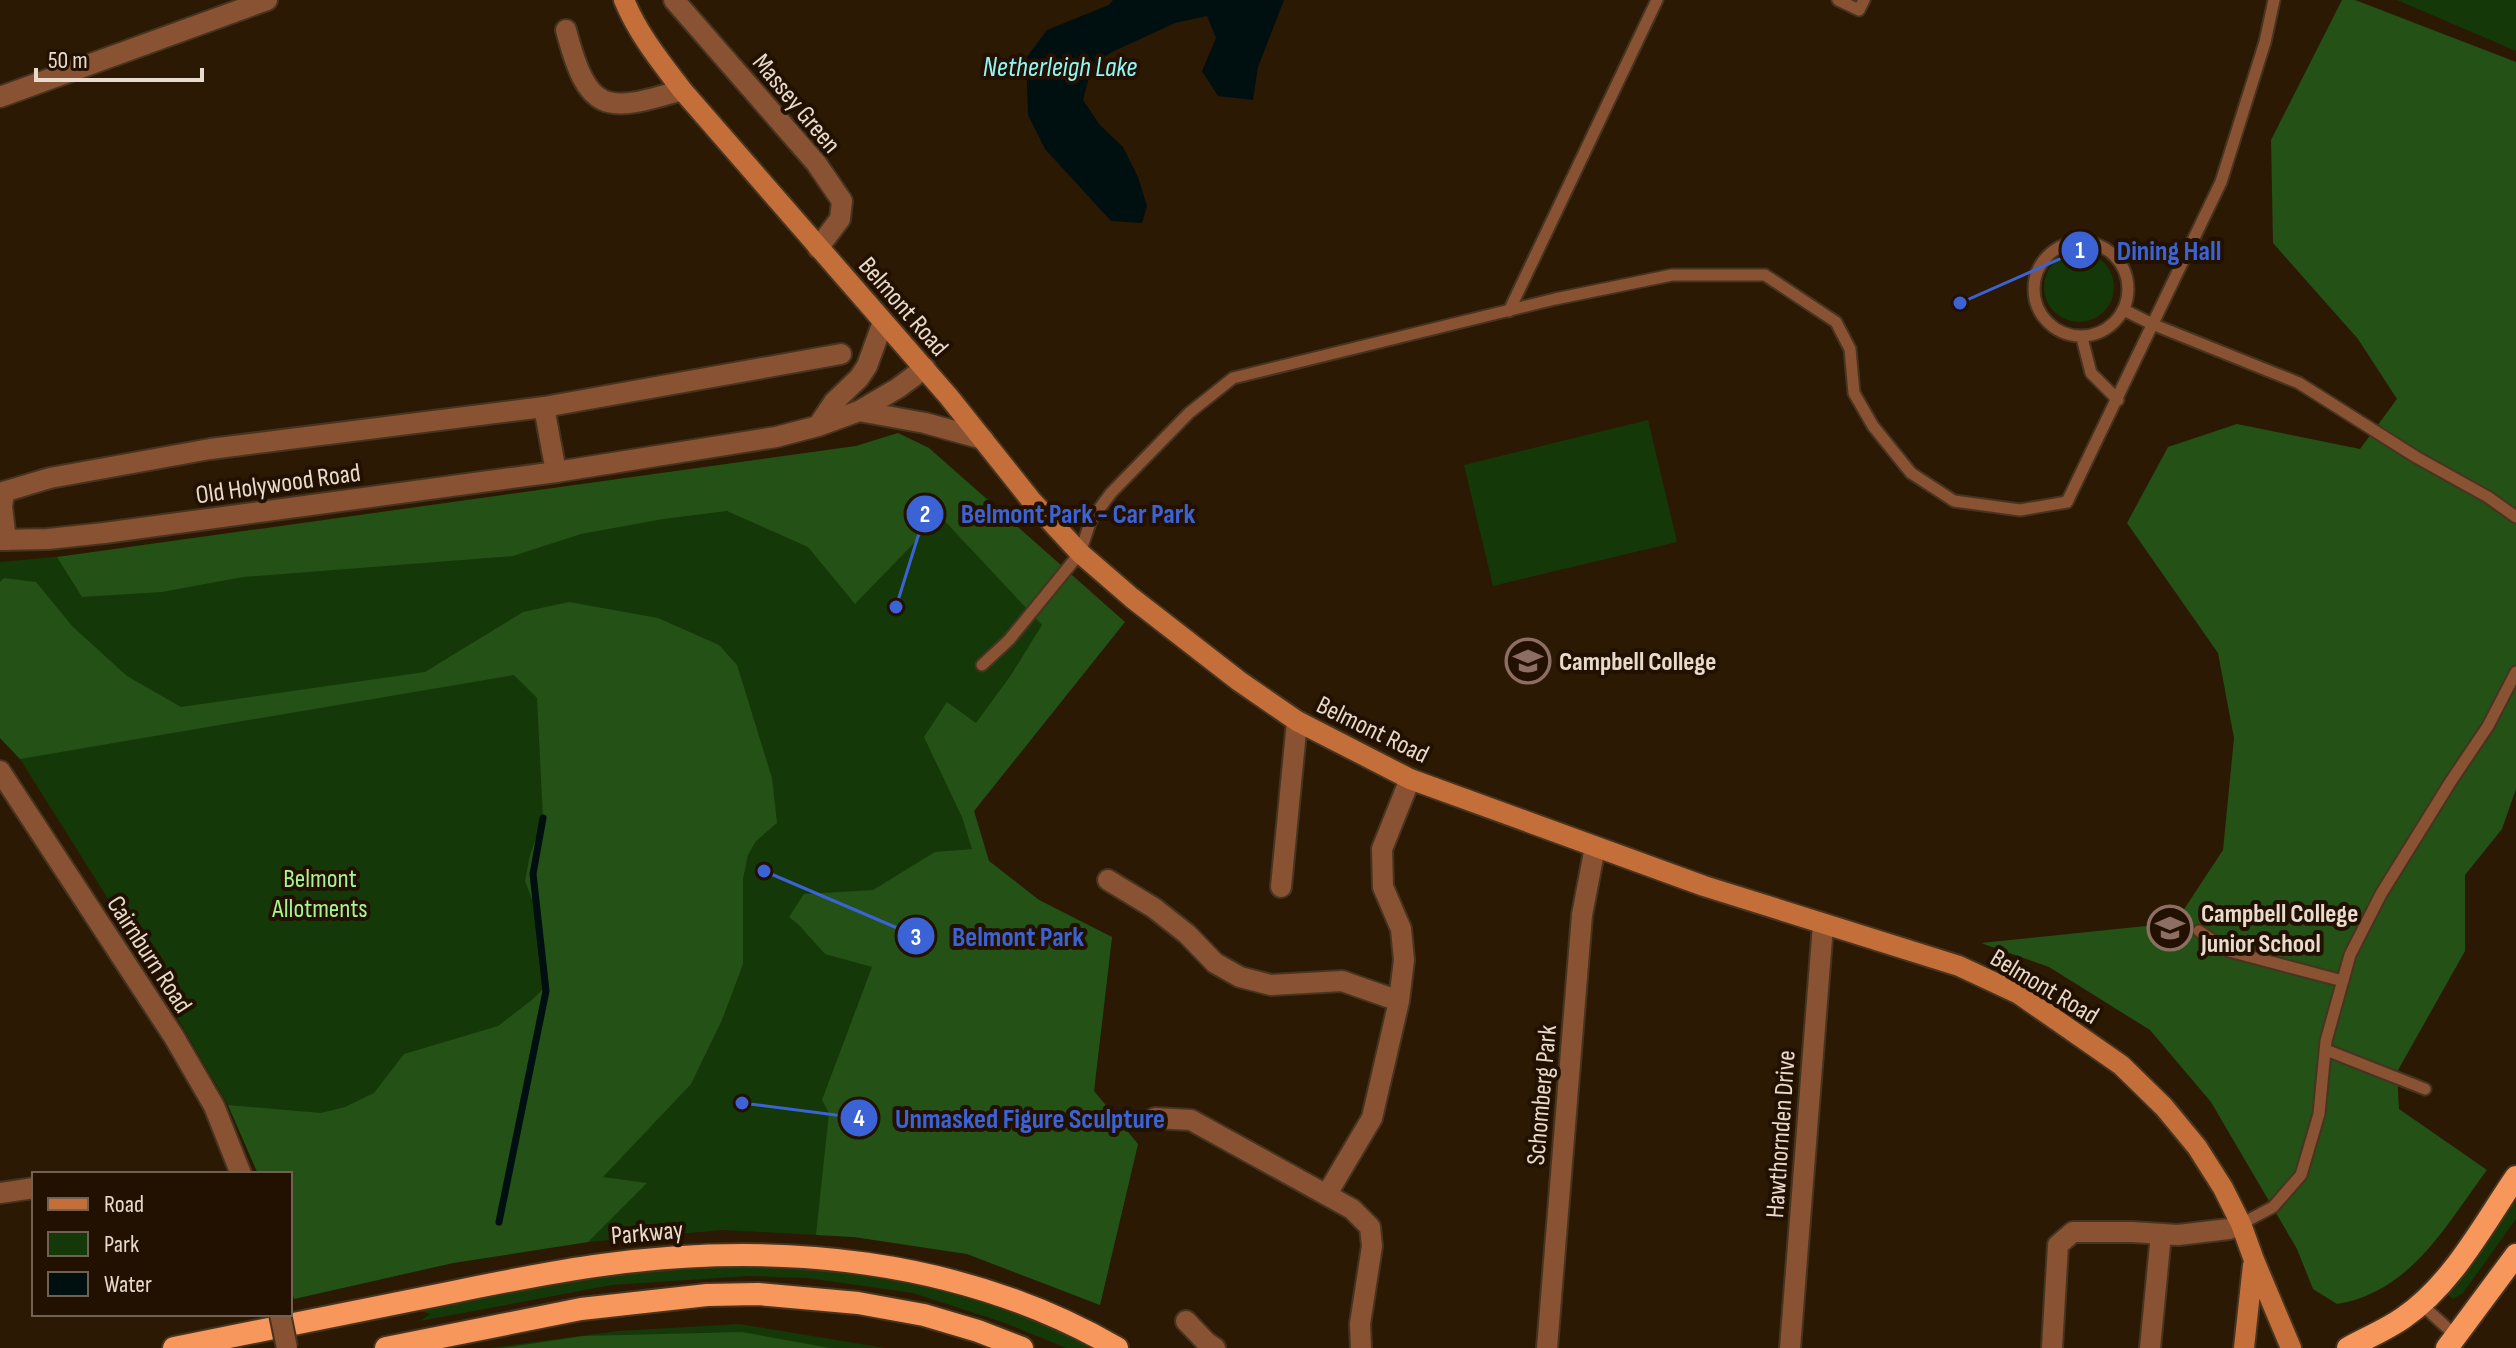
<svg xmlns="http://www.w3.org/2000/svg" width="2516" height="1348" viewBox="0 0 2516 1348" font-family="'Sofia Sans Condensed',sans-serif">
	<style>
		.green { fill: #153808 }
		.forest { fill: #245115 }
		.water { fill: #000f10 }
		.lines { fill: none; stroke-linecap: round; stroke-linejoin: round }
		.stream { stroke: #000f10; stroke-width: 7 }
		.service-casing { stroke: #463420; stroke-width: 15 }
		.minor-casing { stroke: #463420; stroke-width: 24 }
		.tertiary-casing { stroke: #463420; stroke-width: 24 }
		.secondary-casing { stroke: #463420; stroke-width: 24 }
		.trunk-casing { stroke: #463420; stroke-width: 26 }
		.service { stroke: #885233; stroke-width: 11 }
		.minor { stroke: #885233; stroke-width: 20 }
		.tertiary { stroke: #885233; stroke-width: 20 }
		.secondary { stroke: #c46e39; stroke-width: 20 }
		.trunk { stroke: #f8975c; stroke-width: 22 }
		.minor-bridge-casing { stroke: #463420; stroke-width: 24; stroke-linecap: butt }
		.minor-bridge { stroke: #885233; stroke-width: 20 }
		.labels { text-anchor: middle; stroke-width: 8; stroke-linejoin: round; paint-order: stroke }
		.street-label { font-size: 26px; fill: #e8dbce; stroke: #221000 }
		.poi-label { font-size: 26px; font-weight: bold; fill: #e8dbce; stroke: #221000; text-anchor: start }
		.park-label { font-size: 26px; fill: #a5f68e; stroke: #221000 }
		.water-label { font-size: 28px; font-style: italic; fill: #91f6fa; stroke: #221000 }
		.leader { fill: none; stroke: #3b63d6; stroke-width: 3 }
		.callout-dot { fill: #3b63d6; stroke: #221000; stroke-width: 3 }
		.mark-label { font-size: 24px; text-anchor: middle; font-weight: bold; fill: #fff }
		.callout-label { font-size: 28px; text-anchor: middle; font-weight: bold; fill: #3b63d6; stroke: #221000; stroke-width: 8; stroke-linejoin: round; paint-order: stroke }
	</style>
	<rect width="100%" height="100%" fill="#2c1904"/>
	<path class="green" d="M 2397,0 L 2516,0 L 2516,51 Z
		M2044 287a35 35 0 1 1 70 0a35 35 0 1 1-70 0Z
		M 1648,420 L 1677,542 L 1493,586 L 1464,465 Z
		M 898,433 L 929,448 L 998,508 L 1119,628 L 974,811 L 989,861 L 1039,900 L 1112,937 L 1094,1091 L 1138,1144 L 1100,1305 L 967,1254 L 854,1237 L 723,1230 L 588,1242 L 453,1263 L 294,1299 L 290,1283 L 290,1174 L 258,1174 L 228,1105 L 110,902 L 20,759 L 0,738 L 0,562 L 86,554 L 856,446 Z
		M 2516,1201 L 2516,1219 L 2463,1293 L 2453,1299 L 2448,1295 Z
		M 759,1262 C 796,1265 833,1267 870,1273 C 949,1284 1027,1311 1097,1348 L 1066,1348 L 1005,1323 L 913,1293 L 807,1278 L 749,1276 L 612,1285 L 420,1321 L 430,1314 L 418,1310 L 591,1277 L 669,1266 Z
		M 739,1324 L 885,1348 L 489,1348 L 618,1331 Z"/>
	<path class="forest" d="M 2342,0 L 2355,0 L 2516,62 L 2516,789 L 2502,829 L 2465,875 L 2465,951 L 2397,1072 L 2399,1109 L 2487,1170 C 2446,1225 2411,1292 2337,1304 L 2313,1289 L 2297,1249 L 2211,1102 L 2150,1030 L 2049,967 L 1981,943 L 2175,923 L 2223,850 L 2234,738 L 2218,653 L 2127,523 L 2168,447 L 2237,424 L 2360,449 L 2397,399 L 2358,339 L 2273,243 L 2271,140 Z
		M 898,433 L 929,448 L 1125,622 L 974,811 L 989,861 L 1039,900 L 1112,937 L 1094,1091 L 1138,1144 L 1100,1305 L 967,1254 L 854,1237 L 816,1235 L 829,1113 L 822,1100 L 872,967 L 825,954 L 798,924 L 789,917 L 804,894 L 873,890 L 935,852 L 972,849 L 962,817 L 924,737 L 947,702 L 976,723 L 1011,675 L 1042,625 L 940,516 L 855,604 L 808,547 L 727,511 L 663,519 L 581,534 L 513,556 L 243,577 L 162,592 L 82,597 L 57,557 L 856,446 Z
		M 4,578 L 36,582 L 73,627 L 127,676 L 181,707 L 425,672 L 523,612 L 569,602 L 658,618 L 719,645 L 737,665 L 772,778 L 777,823 L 756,841 L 748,855 L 743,879 L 743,964 L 722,1020 L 691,1084 L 603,1177 L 647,1183 L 588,1242 L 453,1263 L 294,1299 L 290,1283 L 290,1174 L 258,1174 L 228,1105 L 321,1113 L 345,1107 L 374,1093 L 404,1054 L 498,1026 L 533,999 L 547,985 L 540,920 L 525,881 L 530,855 L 543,818 L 537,698 L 514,675 L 20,759 L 0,738 L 0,582 Z
		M 742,1332 L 830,1348 L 503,1348 L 583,1336 Z"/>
	<path class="water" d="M 1113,0 L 1284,0 L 1258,67 L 1253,100 L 1218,96 L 1202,71 L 1216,38 L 1207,16 L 1175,23 L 1112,52 L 1092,65 L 1083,100 L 1100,125 L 1123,147 L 1138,177 L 1147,206 L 1142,223 L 1111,221 L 1045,149 L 1028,115 L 1026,58 L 1047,30 L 1109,5 Z"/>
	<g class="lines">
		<path class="stream" d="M 499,1222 L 546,991 L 533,874 L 543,818"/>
		<g class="service-casing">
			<path id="service" d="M 1838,0 L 1859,10 L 1864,0
				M2034 289a47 47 0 1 1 94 0a47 47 0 1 1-94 0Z
				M 2124,310 L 2152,324 L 2299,383 L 2416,457 L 2488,497 L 2516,517
				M 1509,311 L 1657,0
				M 2082,338 L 2091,373 L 2118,400
				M 982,665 L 1009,640 L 1080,553 L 1091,520 L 1111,493 L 1189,413 L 1233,378 L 1555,299 L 1672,275 L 1765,275 L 1836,322 L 1850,349 L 1854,393 L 1873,426 L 1911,473 L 1954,501 L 2020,510 L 2067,502 L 2221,182 L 2265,42 L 2274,0
				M 2199,931 L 2229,951 L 2343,981
				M 2326,1050 L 2425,1089
				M 2241,1224 L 2273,1207 L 2301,1175 L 2319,1114 L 2326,1041 L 2350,955 L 2381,894 L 2451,781 L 2488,726 L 2516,672
				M 2421,1304 L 2456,1336"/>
		</g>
		<g class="minor-casing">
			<path id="minor" d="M 674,0 L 816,163 L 842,201 L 840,219 L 818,248
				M 566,30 C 588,113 604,114 682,90
				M 0,97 L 267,0
				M 544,407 L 556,472
				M 4,492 L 2,507 L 6,540
				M 0,493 L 50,478 L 210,449 L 544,407 L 841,354
				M 0,771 L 174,1037 L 214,1106 L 241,1174
				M 1108,880 L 1154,908 L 1187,934 L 1215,963 L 1240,977 L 1271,985 L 1342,981 L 1399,1001
				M 1281,887 L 1297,721
				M 1155,1118 L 1191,1120 L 1352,1209 L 1370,1227 L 1372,1246 L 1360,1324 L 1361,1348
				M 0,1193 L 34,1188
				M 1327,1194 L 1372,1118 L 1399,1001 L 1404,960 L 1401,929 L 1383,887 L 1382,849 L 1410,779
				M 1186,1321 L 1206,1342 L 1215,1348
				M 1547,1348 L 1582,915 L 1595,847
				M 1790,1348 L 1823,925
				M 2052,1348 L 2058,1245 L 2073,1232 L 2132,1232 L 2178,1235 L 2229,1229 L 2241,1224
				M 2150,1348 L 2161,1234"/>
		</g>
		<g class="tertiary-casing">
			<path id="tertiary" d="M 859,411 L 925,423 L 983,439
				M 818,426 L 834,402 L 859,378 L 867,366 L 883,322
				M 0,540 L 48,539 L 104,533 L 556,472 L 776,437 L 818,426 L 859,411 L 898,388 L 925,368"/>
		</g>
		<g class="secondary-casing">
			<path id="secondary" d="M 624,0 C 638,34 660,61 682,90 L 949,397 L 1031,500 L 1080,553 L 1132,598 L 1239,681 L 1297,721 L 1410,779 L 1704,886 L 1959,966 L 2019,994 L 2121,1065 L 2164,1107 L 2197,1147 L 2223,1188 L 2241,1224 L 2254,1260 L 2291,1348
				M 2244,1348 L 2253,1265"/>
		</g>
		<g class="trunk-casing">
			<path id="trunk" d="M 174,1348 C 257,1331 340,1315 423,1298 C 483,1286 542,1273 602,1265 C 778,1241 961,1258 1117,1348
				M 386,1348 L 581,1309 L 707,1295 L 758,1294 L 858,1303 L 924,1315 L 978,1331 L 1022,1348
				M 2348,1348 C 2366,1338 2386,1330 2403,1318 C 2452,1285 2483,1225 2516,1177
				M 2447,1348 L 2516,1255"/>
		</g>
		<use href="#service" class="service"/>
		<use href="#minor" class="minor"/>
		<use href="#tertiary" class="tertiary"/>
		<use href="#secondary" class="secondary"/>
		<use href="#trunk" class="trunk"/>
		<g class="minor-bridge-casing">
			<path id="minor-bridge" d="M 280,1314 L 287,1348"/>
		</g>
		<use href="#minor-bridge" class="minor-bridge"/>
	</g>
	<defs>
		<g id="school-ring" transform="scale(2.3)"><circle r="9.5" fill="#221000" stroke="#8d6e63" stroke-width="1.5"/><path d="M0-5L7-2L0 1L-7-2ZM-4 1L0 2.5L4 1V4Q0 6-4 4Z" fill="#8d6e63"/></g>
	</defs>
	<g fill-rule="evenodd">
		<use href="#school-ring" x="1528" y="661"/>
		<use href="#school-ring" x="2170" y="928"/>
	</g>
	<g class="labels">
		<g class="street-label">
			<text transform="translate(797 103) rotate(50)" y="9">Massey Green</text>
			<text transform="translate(904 306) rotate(49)" y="9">Belmont Road</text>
			<text transform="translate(278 483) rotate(-8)" y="9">Old Holywood Road</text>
			<text transform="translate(1373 729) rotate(26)" y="9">Belmont Road</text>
			<text transform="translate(150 954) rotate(57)" y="9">Cairnburn Road</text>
			<text transform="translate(2045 986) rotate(31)" y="9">Belmont Road</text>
			<text transform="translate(1541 1095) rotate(-85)" y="9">Schomberg Park</text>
			<text transform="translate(1780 1134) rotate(-86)" y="9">Hawthornden Drive</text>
			<text transform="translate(647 1232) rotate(-5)" y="9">Parkway</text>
		</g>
		<g class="poi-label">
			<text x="1559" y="670">Campbell College</text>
			<text x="2201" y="922">Campbell College<tspan x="2201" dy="30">Junior School</tspan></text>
		</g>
		<g class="park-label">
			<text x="320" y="887">Belmont<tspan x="320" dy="30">Allotments</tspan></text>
		</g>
		<g class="water-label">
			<text x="1060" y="76">Netherleigh Lake</text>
		</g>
	</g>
	<path class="leader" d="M1960 303L2080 250M896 607L925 514M764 871L916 936M742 1103L859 1118"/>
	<g class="callout-dot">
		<circle cx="1960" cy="303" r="8"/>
		<circle cx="896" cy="607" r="8"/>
		<circle cx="764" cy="871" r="8"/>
		<circle cx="742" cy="1103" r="8"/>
		<circle cx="2080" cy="250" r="20"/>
		<circle cx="925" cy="514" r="20"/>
		<circle cx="916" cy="936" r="20"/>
		<circle cx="859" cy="1118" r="20"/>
	</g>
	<g class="mark-label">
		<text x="2080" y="258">1</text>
		<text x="925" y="522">2</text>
		<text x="916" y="945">3</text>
		<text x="859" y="1126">4</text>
	</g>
	<g class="callout-label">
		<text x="2169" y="260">Dining Hall</text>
		<text x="1078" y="523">Belmont Park - Car Park</text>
		<text x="1018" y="946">Belmont Park</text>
		<text x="1030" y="1128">Unmasked Figure Sculpture</text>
	</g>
	<rect x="32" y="1172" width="260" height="144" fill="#221000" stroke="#716152" stroke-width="2"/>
	<rect x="48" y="1198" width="40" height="12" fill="#c46e39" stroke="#716152" stroke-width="2"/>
	<text x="104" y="1212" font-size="24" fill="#e8dbce">Road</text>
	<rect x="48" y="1232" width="40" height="24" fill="#153808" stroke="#716152" stroke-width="2"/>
	<text x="104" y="1252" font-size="24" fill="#e8dbce">Park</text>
	<rect x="48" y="1272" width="40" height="24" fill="#000f10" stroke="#716152" stroke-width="2"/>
	<text x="104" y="1292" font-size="24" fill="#e8dbce">Water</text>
	<path d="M36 68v12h166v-12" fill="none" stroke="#e8dbce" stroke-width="4"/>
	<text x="48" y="68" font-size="24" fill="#e8dbce" stroke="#221000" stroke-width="6" paint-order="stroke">50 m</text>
</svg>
